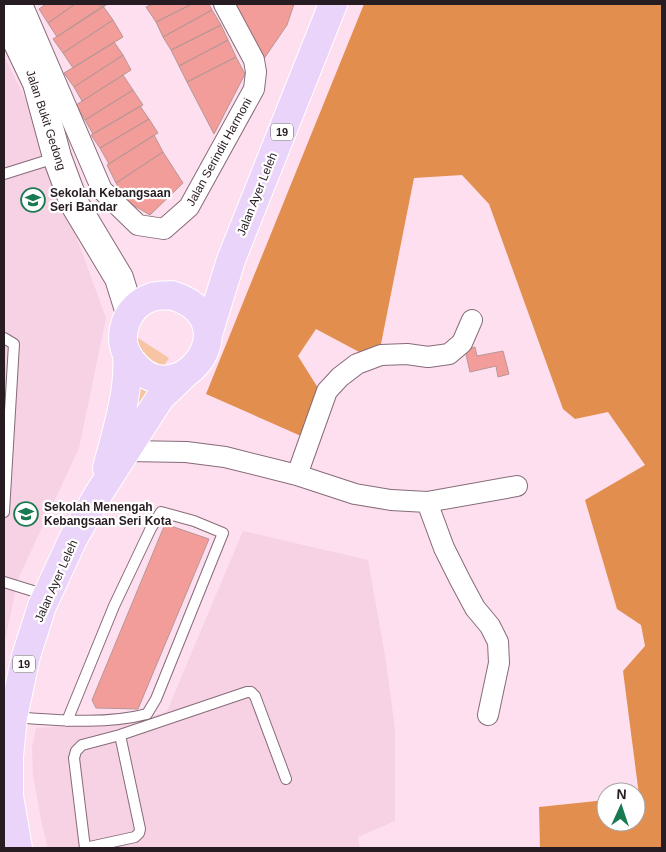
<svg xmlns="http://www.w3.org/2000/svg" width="666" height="852" viewBox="0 0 666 852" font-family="Arial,sans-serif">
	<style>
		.built { fill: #f7d1e4 }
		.green { fill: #f7c5a3 }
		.forest { fill: #e28e4e }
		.building { fill: #f39d9a; stroke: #b79795 }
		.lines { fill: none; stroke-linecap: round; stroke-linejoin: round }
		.lane-casing { stroke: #866b78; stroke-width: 12 }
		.street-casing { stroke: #866b78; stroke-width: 22 }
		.secondary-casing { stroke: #866b78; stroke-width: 30 }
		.primary-casing { stroke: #fff; stroke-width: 30 }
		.lane { stroke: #fff; stroke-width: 10 }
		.street { stroke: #fff; stroke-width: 20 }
		.secondary { stroke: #fff; stroke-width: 28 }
		.primary { stroke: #ebd4fa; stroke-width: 28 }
		.labels { text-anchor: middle; stroke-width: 4.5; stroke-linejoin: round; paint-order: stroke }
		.shield { fill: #fff; stroke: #686064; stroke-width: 1 }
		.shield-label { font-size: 11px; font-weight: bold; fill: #271c22 }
		.street-label { font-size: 12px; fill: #271c22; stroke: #fff }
		.poi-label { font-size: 12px; font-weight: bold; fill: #271c22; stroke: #fff; text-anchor: start }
	</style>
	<rect width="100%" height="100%" fill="#fedfef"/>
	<path class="built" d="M 4,56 L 26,100 L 106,318 L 79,448 L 18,579 L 4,645 Z
		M 243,531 L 368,560 L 386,661 L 395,730 L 395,821 L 358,837 L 360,848 L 48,848 L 42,825 L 33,775 L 32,748 L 36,728 L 135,722 L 167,711 Z"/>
	<path class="green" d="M 138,338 L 169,358 L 123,428 L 138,376 Z"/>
	<path class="forest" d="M 364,4 L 662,4 L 662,848 L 540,848 L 539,807 L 606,800 L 606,822 L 636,822 L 636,796 L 639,795 L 623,671 L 645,646 L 641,625 L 617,609 L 585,500 L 645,465 L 608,412 L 575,419 L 563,409 L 489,204 L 462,175 L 414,178 L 381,344 L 361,353 L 316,329 L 298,356 L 318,388 L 301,436 L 206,394 Z"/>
	<path class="building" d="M 46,4 L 75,4 L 48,23 L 39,9 Z
		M 75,4 L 106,5 L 57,37 L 48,23 Z
		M 153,4 L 192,4 L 156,22 L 146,7 Z
		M 192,4 L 209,4 L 212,10 L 163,37 L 156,22 Z
		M 229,4 L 294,4 L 287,25 L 261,63 Z
		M 103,6 L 113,20 L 63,53 L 53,39 Z
		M 212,10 L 221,25 L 171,50 L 163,37 Z
		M 113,20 L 123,37 L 73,68 L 63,53 Z
		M 221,25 L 228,40 L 179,66 L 171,50 Z
		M 228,40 L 236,57 L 187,82 L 179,66 Z
		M 114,42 L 123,55 L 74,87 L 64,73 Z
		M 123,55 L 131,70 L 82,101 L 74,87 Z
		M 236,57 L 245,74 L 214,134 L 187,82 Z
		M 123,75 L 133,90 L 85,120 L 76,105 Z
		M 133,90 L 143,105 L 93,134 L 85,120 Z
		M 140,106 L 149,119 L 100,148 L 91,135 Z
		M 149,119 L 158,133 L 109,164 L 100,148 Z
		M 154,135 L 163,152 L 116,183 L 107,165 Z
		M 163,152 L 183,183 L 150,215 L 128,202 L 116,183 Z
		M 475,347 L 477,356 L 503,351 L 509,374 L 498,377 L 496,366 L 470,372 L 465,350 Z
		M 165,524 L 209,539 L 138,709 L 96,708 L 92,700 Z"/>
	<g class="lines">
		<g class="lane-casing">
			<path id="lane" d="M 4,174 L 55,158
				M 4,338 L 14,344 L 4,512
				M 4,582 L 46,595
				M 14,717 C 57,720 105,725 147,714 L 156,699 L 223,533 L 194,521 L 161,512 L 151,528 L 114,606 L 67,721
				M 85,848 L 74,758 L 76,751 L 82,745 L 120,735 L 247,692 L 251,692 L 255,696 L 286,779
				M 85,848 L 135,837 L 139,833 L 140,829 L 120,735"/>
		</g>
		<g class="street-casing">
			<path id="street" d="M 22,4 L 102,190 L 138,225 L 164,229 L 189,207 L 254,89 L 256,72 L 254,60 L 224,4
				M 127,451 L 186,452 L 225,457 L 297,475 L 355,494 L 391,500 L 427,502 L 517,486
				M 297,475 L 327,391 L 340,377 L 357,364 L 381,355 L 407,354 L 428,357 L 449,354 L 462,343 L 472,320
				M 427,502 L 444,548 L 460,580 L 475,608 L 490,626 L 498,642 L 499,663 L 488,715"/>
		</g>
		<g class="secondary-casing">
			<path id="secondary" d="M 4,14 L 37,83 L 57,157 L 74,203 L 119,278 L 130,313"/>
		</g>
		<g class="primary-casing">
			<path id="primary" d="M 171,295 C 255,320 175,423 130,359 C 114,337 127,305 152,297 C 158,295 165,296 171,295 Z
				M 209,331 L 231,260 L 333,4
				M 107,468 C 116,433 130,391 127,355
				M 18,848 L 9,796 L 9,756 L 13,717 L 26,656 L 42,606 L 73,539 L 99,493 L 160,398 L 184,375"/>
		</g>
		<use href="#lane" class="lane"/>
		<use href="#street" class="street"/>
		<use href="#secondary" class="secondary"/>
		<use href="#primary" class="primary"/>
	</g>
	<defs>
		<g id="school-ring" transform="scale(1.25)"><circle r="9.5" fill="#fff" stroke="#197950" stroke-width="1.5"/><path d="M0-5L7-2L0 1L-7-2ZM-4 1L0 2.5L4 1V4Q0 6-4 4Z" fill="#197950"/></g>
	</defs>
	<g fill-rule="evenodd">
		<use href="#school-ring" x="33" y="200"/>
		<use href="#school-ring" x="26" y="514"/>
	</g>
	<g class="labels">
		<g class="shield">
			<rect x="271" y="123.5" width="22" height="17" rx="4"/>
			<rect x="13" y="655.5" width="22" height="17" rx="4"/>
		</g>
		<g class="shield-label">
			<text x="282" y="136">19</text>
			<text x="24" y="668">19</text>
		</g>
		<g class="street-label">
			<text transform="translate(46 120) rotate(72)" y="4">Jalan Bukit Gedong</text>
			<text transform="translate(219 152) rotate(-61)" y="4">Jalan Serindit Harmoni</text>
			<text transform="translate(257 194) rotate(-68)" y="4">Jalan Ayer Leleh</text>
			<text transform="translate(56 581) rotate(-66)" y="4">Jalan Ayer Leleh</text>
		</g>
		<g class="poi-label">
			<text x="50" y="197">Sekolah Kebangsaan<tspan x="50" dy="14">Seri Bandar</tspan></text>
			<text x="44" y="511">Sekolah Menengah<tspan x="44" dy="14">Kebangsaan Seri Kota</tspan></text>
		</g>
	</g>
	<rect width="666" height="852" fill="none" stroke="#271c22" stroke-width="10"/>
	<g transform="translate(621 807) rotate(3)"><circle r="24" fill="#ffffff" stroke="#a9a4a7"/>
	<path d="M0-4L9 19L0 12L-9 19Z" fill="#197950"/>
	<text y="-8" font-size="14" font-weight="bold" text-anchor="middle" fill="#271c22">N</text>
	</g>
</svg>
